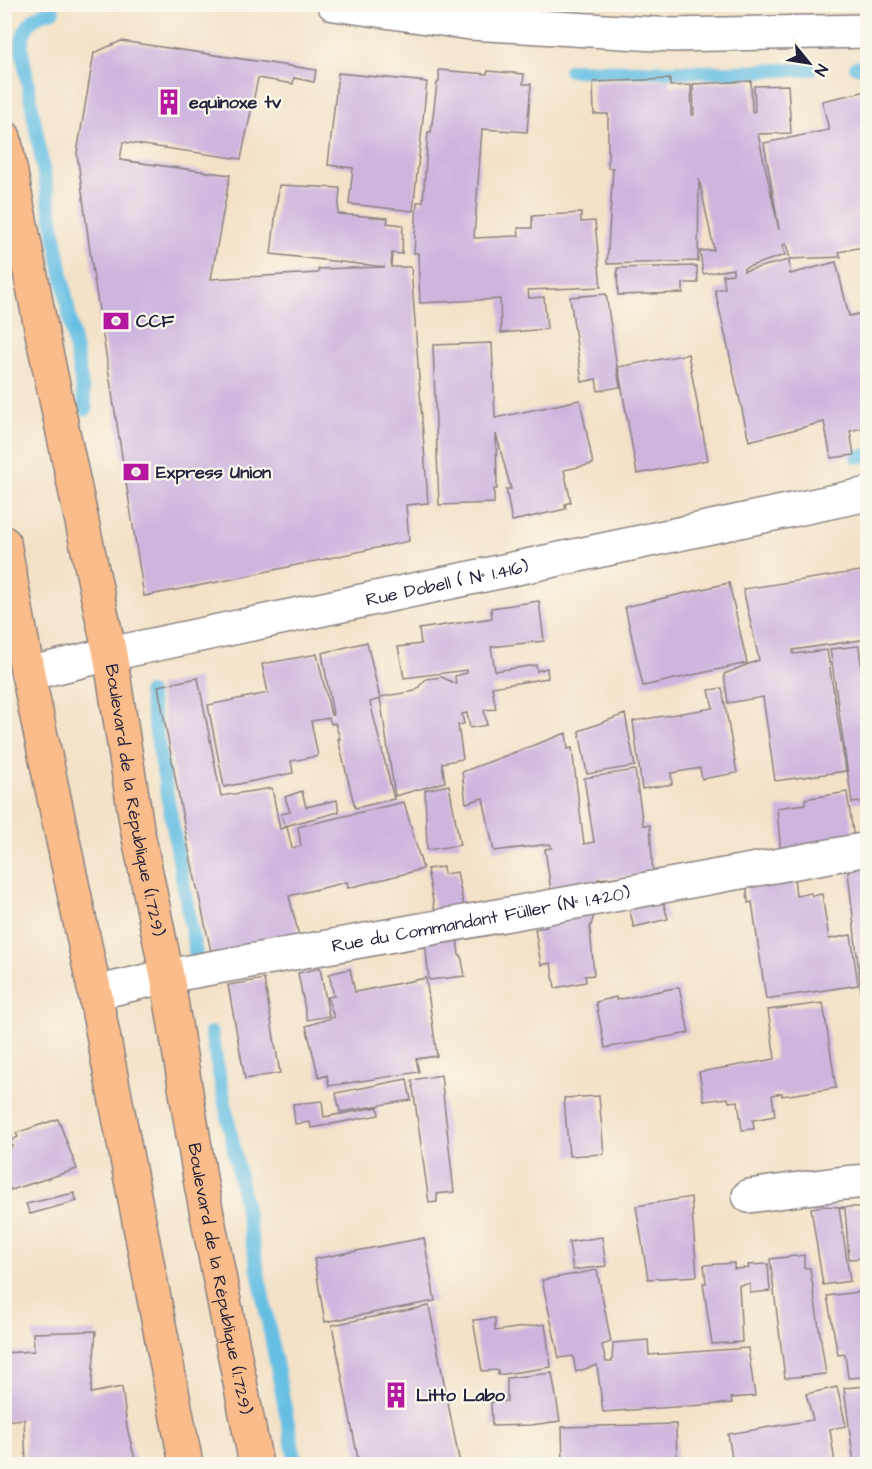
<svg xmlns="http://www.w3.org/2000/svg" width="872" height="1469" viewBox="0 0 872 1469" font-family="'Architects Daughter',sans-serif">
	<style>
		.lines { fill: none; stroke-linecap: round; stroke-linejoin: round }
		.stream { stroke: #66bfe3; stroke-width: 14 }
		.building { fill: #ceb5de }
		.minor-casing { stroke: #8a8281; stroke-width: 36 }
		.major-casing { stroke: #8a8281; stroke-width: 36 }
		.minor { stroke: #fff; stroke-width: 33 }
		.major { stroke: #fabc8b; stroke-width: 33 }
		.labels { text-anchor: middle; stroke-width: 4.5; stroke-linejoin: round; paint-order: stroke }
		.poi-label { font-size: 18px; font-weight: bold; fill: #22223b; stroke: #fbf7ec; text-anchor: start }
		.street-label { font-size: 18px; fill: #22223b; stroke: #fbf7ec }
	</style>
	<rect width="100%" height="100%" fill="#fbf7ec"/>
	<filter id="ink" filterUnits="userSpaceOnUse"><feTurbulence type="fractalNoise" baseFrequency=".0167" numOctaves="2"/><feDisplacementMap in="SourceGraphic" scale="12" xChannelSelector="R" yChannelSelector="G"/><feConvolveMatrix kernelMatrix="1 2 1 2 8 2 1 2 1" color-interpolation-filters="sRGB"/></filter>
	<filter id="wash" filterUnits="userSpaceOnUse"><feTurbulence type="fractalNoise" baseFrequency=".008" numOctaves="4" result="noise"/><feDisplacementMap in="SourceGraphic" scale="24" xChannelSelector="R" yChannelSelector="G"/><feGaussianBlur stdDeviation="1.35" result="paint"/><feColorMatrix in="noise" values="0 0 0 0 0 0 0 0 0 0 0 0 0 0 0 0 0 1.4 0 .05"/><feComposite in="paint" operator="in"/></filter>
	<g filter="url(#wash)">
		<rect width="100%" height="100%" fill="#f3e2c7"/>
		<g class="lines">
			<path class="stream" d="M 53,11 C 32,14 20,31 22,51 L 86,409
				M 856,67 L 868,67
				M 570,70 L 728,72 L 812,69
				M 857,457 L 868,455
				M 149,693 L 196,955
				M 211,1033 L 296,1464"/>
		</g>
		<g id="blocks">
			<path class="building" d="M 121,41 L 316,70 L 314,82 L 294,78 L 293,84 L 258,78 L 241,159 L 123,142 L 120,160 L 230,175 L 211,279 L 318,273 L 318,269 L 385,267 L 271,254 L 279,185 L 340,188 L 338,214 L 388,218 L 387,223 L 403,225 L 402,254 L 392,253 L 391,267 L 411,267 L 428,503 L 406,505 L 409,541 L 223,581 L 144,596 L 92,266 L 77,153 L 94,53 Z
				M 439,70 L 487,74 L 488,71 L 524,74 L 523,84 L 531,84 L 527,132 L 482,129 L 474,238 L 519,236 L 518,228 L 532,228 L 532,216 L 581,213 L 581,222 L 595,221 L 601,287 L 528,290 L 529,298 L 544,297 L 547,329 L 501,333 L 500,299 L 420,303 L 418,253 L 414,253 L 417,202 L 423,202 L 428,132 L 431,132 L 437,83 L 439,82 Z
				M 338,73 L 427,82 L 413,211 L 349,204 L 353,168 L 328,165 Z
				M 670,79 L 670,86 L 691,85 L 692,115 L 694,115 L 693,84 L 751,81 L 752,112 L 755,111 L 754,86 L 788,85 L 791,133 L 758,134 L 779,230 L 764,143 L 829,130 L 822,101 L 867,91 L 867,246 L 839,252 L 841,257 L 790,259 L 786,244 L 783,245 L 785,255 L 744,268 L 744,271 L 789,260 L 790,274 L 836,262 L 849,316 L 867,312 L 867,427 L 850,431 L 854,455 L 831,458 L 824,422 L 749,441 L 715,290 L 725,288 L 723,275 L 733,274 L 733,269 L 703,274 L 700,251 L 714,250 L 699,179 L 698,261 L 607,264 L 613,168 L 608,168 L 608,114 L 594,114 L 593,82 Z
				M 697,266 L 698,283 L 683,283 L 683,293 L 618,295 L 617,268 Z
				M 606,294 L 620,387 L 598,391 L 596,379 L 582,382 L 570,297 Z
				M 492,343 L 495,418 L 580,400 L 593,464 L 564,470 L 571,502 L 565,504 L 566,509 L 512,521 L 506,489 L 511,489 L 496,434 L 497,489 L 494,489 L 494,503 L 439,505 L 433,345 Z
				M 688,354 L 708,460 L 637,474 L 618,367 Z
				M 867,570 L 867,639 L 793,650 L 793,654 L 827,650 L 846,771 L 775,781 L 763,697 L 728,703 L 724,674 L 759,660 L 743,589 Z
				M 729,583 L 747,663 L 643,686 L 625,607 Z
				M 539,601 L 544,641 L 491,647 L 495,671 L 536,665 L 537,671 L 547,668 L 548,678 L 492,687 L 496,709 L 484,710 L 487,725 L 470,728 L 467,713 L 462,714 L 464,724 L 458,725 L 463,759 L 442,763 L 445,782 L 395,796 L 380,697 L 415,691 L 426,679 L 442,677 L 456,684 L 455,676 L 467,673 L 467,670 L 404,678 L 398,647 L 421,644 L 419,629 L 492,618 L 491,608 Z
				M 367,642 L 380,699 L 370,702 L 394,799 L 355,808 L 338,739 L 340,739 L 335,723 L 331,724 L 329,718 L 311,721 L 318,756 L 291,761 L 293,773 L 224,787 L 208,705 L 268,693 L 262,664 L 317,654 L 331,715 L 333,715 L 322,653 Z
				M 859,646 L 864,691 L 867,690 L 867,801 L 852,803 L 830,649 Z
				M 198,678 L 221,796 L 272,788 L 280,829 L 287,827 L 292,848 L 301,846 L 298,827 L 404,802 L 423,869 L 348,888 L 347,882 L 289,896 L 300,940 L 212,956 L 189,851 L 158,686 Z
				M 722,688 L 737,773 L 702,779 L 700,768 L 671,773 L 672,784 L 642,789 L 633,721 L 713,708 L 709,690 Z
				M 625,714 L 635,766 L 587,774 L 579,731 Z
				M 566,733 L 568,749 L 572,748 L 584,844 L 594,842 L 584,778 L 635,770 L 643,825 L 650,825 L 653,874 L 598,879 L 599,892 L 552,898 L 545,849 L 552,848 L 550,844 L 494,851 L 483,798 L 466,803 L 462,772 Z
				M 449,785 L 460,845 L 427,850 L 425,790 Z
				M 302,791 L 306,807 L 337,800 L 339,812 L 285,826 L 281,814 L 290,812 L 285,797 Z
				M 847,792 L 854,839 L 781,855 L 777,808 L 805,804 L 805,799 Z
				M 867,849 L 867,1000 L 862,1001 L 846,853 Z
				M 793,866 L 796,896 L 811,893 L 812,896 L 822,894 L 829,939 L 851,935 L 858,985 L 766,999 L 752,902 L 748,903 L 746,877 Z
				M 443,867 L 444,874 L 457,872 L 466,918 L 437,923 L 427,869 Z
				M 661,894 L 668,919 L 634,927 L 627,902 Z
				M 596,909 L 590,928 L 594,975 L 585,976 L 586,982 L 555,988 L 551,963 L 541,965 L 535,929 L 547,927 L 545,921 Z
				M 456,928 L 459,955 L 461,955 L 465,976 L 429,980 L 424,932 Z
				M 320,968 L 329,1016 L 307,1020 L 298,973 Z
				M 350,969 L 355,992 L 426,978 L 437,1056 L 416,1059 L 419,1072 L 329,1086 L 327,1075 L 319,1078 L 306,1026 L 334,1017 L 327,997 L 334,996 L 329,974 Z
				M 264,979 L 280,1073 L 245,1079 L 228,985 Z
				M 679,987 L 689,1033 L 605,1048 L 596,1002 L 616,997 L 616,1000 Z
				M 823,1003 L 836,1088 L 782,1096 L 782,1093 L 772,1095 L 775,1116 L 753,1120 L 754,1129 L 742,1130 L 738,1101 L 729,1102 L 728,1098 L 704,1101 L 699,1072 L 775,1059 L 768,1010 Z
				M 867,1006 L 867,1043 L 866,1043 L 861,1007 Z
				M 441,1075 L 454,1192 L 437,1194 L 437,1202 L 429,1203 L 412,1080 Z
				M 407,1079 L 411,1100 L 340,1112 L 336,1093 Z
				M 599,1096 L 604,1154 L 569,1156 L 564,1098 Z
				M 322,1101 L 324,1117 L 378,1107 L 379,1115 L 311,1128 L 310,1122 L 295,1124 L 293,1104 Z
				M 58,1119 L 77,1169 L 11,1190 L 4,1175 L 4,1150 L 12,1146 L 10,1141 L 18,1137 L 16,1133 Z
				M 74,1193 L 77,1201 L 30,1214 L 26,1204 Z
				M 691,1197 L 697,1276 L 648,1279 L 636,1206 Z
				M 822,1206 L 839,1207 L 850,1281 L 823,1285 L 811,1208 Z
				M 839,1207 L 867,1207 L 867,1258 L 849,1259 L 845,1209 Z
				M 602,1237 L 606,1266 L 573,1270 L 569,1242 Z
				M 424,1238 L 435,1301 L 325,1322 L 314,1259 Z
				M 804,1255 L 804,1268 L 810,1268 L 826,1374 L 785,1378 L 770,1259 Z
				M 734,1263 L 734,1269 L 749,1268 L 748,1265 L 768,1264 L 770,1291 L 750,1293 L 750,1284 L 739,1285 L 742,1342 L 712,1344 L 703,1283 L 706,1283 L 704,1265 Z
				M 597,1270 L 611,1342 L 602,1345 L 606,1362 L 612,1362 L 613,1343 L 648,1340 L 649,1355 L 748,1348 L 755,1396 L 731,1398 L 732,1403 L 603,1412 L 597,1365 L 576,1372 L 573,1356 L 559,1358 L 542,1280 Z
				M 867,1291 L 867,1464 L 854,1464 L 844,1388 L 866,1386 L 864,1377 L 848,1378 L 845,1354 L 838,1355 L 827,1296 Z
				M 429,1306 L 460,1464 L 359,1464 L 332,1325 Z
				M 495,1318 L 495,1331 L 545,1324 L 551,1367 L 498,1375 L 498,1370 L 482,1371 L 473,1320 Z
				M 96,1331 L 91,1393 L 122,1387 L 127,1427 L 136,1464 L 26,1464 L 24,1419 L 4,1421 L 4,1353 L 34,1351 L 33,1333 Z
				M 552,1373 L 560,1421 L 531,1425 L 492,1426 L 491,1402 L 507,1401 L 507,1378 Z
				M 837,1387 L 846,1426 L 830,1429 L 835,1464 L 733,1464 L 728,1434 L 813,1420 L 806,1394 Z
				M 676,1424 L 677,1464 L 563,1464 L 562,1427 Z"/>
		</g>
	</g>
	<g filter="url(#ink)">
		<use href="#blocks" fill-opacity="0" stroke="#8a8281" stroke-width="1.5"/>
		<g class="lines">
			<g class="minor-casing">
				<g id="minor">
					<path d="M 334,4 L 470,23 L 673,35 L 868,31"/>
					<path id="s1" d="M 28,674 L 110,654 L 868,494"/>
					<path id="s2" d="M 95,993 L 167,976 L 868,849"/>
					<path d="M 749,1196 L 844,1183 L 868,1181"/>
				</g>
			</g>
			<g class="major-casing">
				<g id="major">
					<path id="s3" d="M 4,137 L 42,333 L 110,654 L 137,828 L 167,976 L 201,1184 L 256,1464"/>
					<path d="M 4,543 L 28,674 L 95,993 L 186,1464"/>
				</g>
			</g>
			<use href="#minor" class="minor"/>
			<use href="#major" class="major"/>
		</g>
	</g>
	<defs>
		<g id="building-bare" transform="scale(2.07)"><path d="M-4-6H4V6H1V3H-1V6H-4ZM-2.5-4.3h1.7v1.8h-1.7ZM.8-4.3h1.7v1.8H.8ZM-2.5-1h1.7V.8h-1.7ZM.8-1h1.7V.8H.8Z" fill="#b5179e" stroke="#fbf7ec" stroke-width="2.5" paint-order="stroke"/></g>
		<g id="bank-bare" transform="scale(2.07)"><path d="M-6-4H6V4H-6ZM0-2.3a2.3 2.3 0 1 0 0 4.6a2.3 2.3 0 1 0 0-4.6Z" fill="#b5179e" stroke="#fbf7ec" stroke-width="2.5" paint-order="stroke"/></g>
	</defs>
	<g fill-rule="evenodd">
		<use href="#building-bare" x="169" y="102"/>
		<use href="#bank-bare" x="116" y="321"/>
		<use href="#bank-bare" x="136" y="472"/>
		<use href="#building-bare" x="396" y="1395"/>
	</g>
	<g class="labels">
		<g class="poi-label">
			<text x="189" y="108">equinoxe tv</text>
			<text x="136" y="327">CCF</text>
			<text x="156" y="478">Express Union</text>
			<text x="416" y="1401">Litto Labo</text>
		</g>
		<g class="street-label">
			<text dy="6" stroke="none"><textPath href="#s1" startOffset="429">Rue Dobell ( N° 1.416)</textPath></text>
			<text dy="6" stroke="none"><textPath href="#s3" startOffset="676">Boulevard de la République (1.729)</textPath></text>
			<text dy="6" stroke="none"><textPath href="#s2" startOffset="393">Rue du Commandant Füller (N° 1.420)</textPath></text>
			<text dy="6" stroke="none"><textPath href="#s3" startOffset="1162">Boulevard de la République (1.729)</textPath></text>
		</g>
	</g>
	<rect width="872" height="1469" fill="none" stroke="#fbf7ec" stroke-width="24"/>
	<g transform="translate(809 63) rotate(120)" stroke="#fbf7ec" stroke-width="4.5" paint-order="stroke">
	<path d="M0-4.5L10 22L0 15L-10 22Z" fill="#22223b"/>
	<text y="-9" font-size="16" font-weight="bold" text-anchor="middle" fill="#22223b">N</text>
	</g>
</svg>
